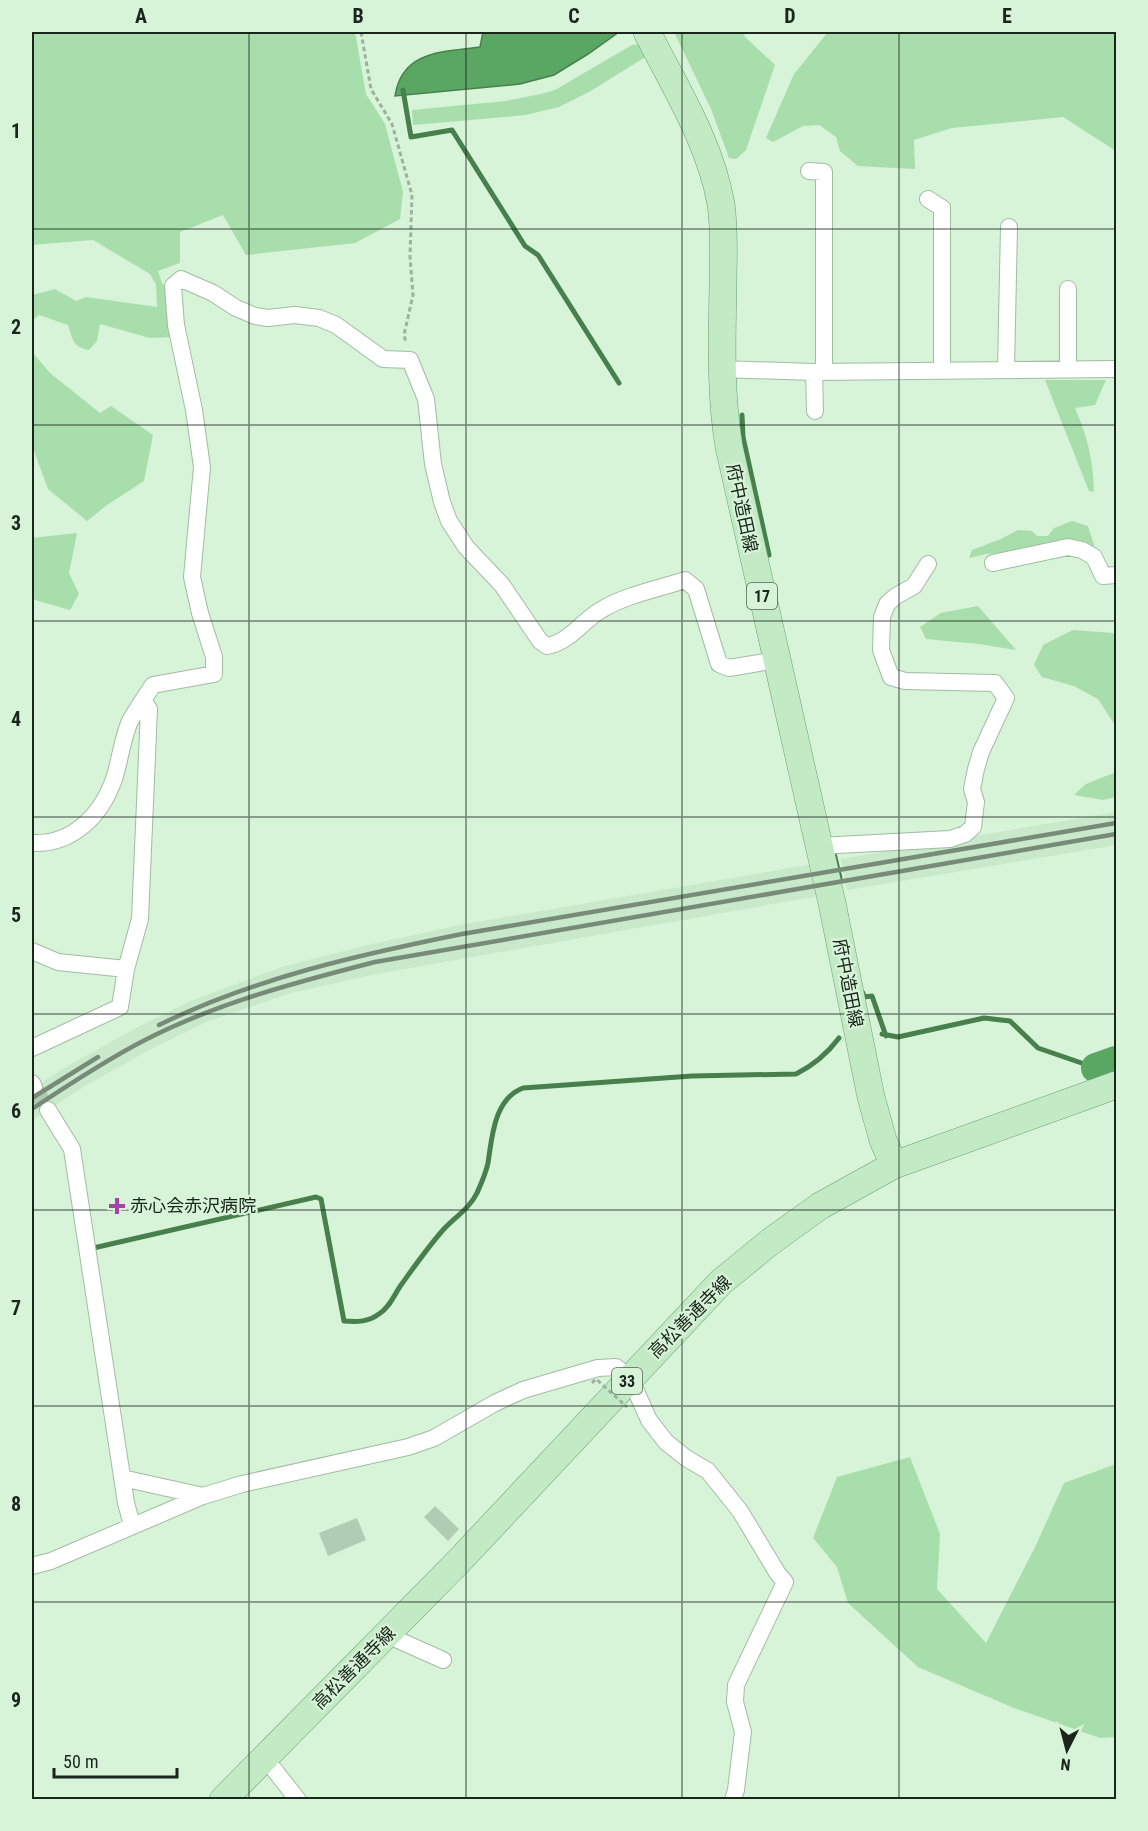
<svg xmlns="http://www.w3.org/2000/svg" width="1148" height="1831" viewBox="0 0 1148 1831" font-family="'Roboto Condensed','Noto Sans JP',sans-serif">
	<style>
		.built { fill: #c8eaca }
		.green { fill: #a7deab }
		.water { fill: #5aa663; stroke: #477f4d; stroke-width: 1.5 }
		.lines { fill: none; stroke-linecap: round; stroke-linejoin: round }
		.stream { stroke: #477f4d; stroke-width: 5 }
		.river { stroke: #5aa663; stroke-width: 30 }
		.building { fill: #b0ccb2 }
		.minor-tunnel { stroke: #b1cab2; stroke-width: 16; stroke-dasharray: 16 8; stroke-linecap: butt }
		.minor-casing { stroke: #a1bca2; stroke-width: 18 }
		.primary-casing { stroke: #6d9d71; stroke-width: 28 }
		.path { stroke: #9cb29d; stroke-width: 3; stroke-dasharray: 4.5 3; stroke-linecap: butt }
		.minor { stroke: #fff; stroke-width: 16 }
		.primary { stroke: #c2ebc5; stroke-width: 27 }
		.rail { stroke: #778b78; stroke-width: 4.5 }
		.path-bridge { stroke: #9cb29d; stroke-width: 3; stroke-dasharray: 4.5 3; stroke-linecap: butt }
		.grid { fill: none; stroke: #1a251b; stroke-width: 1.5; stroke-opacity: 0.55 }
		.poi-dot { fill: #a643a9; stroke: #d7f3d8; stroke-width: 2 }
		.labels { text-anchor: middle; stroke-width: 4.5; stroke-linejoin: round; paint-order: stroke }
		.shield { fill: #d7f3d8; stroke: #536354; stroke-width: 1.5 }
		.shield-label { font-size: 16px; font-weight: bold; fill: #1a251b }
		.street-label { font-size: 18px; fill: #1a251b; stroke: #d7f3d8 }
		.poi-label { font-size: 18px; fill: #1a251b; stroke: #d7f3d8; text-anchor: start }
		.neatline { fill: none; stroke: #1a251b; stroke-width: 2 }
		.grid-label { font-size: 20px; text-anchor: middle; font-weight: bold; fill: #1a251b }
	</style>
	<rect width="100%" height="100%" fill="#d7f3d8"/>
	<path class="built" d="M 1116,812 L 1116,845 L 847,890 L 841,859 Z
		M 813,864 L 819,896 L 376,974 L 291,993 L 206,1022 L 151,1049 L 83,1087 L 32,1121 L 32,1089 L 64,1068 L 138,1027 L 193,1000 L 282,967 L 368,945 L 460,925 Z"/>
	<path class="green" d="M 32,32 L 355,32 L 366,94 L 385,124 L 403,192 L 400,219 L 355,243 L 246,255 L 223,215 L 180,232 L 180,263 L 158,271 L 162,283 L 169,290 L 173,337 L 150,338 L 100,324 L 97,341 L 89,350 C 73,347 73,340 68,325 L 39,315 L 32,321 L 32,295 L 55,289 L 76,301 L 86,297 L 157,307 L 156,284 L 150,274 L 93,240 L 32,245 Z
		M 674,32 L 746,32 L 744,36 L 775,65 L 746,150 L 736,159 L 729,158 L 711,109 Z
		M 828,32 L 1116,32 L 1116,151 L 1063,117 L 952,128 L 914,140 L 915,169 L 858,166 L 840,151 L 836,137 L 819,125 L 803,126 L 773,142 L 766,138 L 794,74 Z
		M 642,44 L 647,56 L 589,92 L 559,107 L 526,115 L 413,125 L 412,110 L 506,101 L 541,94 L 555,90 L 632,45 Z
		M 32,352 L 50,373 L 100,413 L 111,406 L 153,435 L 144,481 L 107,505 L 87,521 L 48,489 L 34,451 L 32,450 Z
		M 1045,380 L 1106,380 L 1095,405 L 1075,408 C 1088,439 1093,458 1094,492 L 1089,491 Z
		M 1072,521 L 1088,526 L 1095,548 L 986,554 L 969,558 L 972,550 L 1001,539 L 1018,530 L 1032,531 L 1037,536 L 1048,536 L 1054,528 Z
		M 77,533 L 69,573 L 79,594 L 70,610 L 32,599 L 32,538 Z
		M 978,606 L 1016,650 L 979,644 L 926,639 L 920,627 L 941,613 Z
		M 1073,630 L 1113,633 L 1116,636 L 1116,727 L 1098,699 L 1074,686 L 1042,677 L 1034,665 L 1043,645 Z
		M 1116,772 L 1116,797 L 1103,800 L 1074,795 L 1086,784 Z
		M 910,1457 L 940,1534 L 937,1589 L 986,1643 L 1036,1545 L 1064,1483 L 1116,1464 L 1116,1737 L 1100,1738 L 1014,1708 L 918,1667 L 848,1603 L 837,1567 L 813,1538 L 837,1477 Z"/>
	<path class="water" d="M 483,32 L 619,32 L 588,54 L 554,75 L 520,84 L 395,96 C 402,50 443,52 480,47 Z"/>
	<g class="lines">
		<path class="stream" d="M 403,90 L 411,137 L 452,130 L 525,246 L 538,255 L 619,383
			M 742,415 L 743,437 L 769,555
			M 833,849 L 840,878
			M 863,993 L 864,997 L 872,996 L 886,1036
			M 882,1034 L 898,1037 L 984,1018 L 1010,1021 L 1038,1048 L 1096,1068
			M 89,1249 L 316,1197 L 321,1199 L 344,1321 C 358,1322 368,1322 379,1314 C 390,1307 394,1295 401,1285 C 414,1267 428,1247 443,1230 C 454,1218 470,1208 477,1193 C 481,1184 486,1173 488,1163 C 492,1137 494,1099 523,1088 L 692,1076 L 796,1074 C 814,1065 827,1054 839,1038"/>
		<path class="river" d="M 1096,1068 L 1116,1061"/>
	</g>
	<path class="building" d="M 435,1506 L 459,1529 L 448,1541 L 424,1517 Z
		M 357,1518 L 366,1540 L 328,1556 L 319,1533 Z"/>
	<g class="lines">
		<path class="minor-tunnel" d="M 34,1087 L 48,1110"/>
		<g class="minor-casing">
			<path id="minor" d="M 809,171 L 824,172 L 824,371
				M 928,199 L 942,208 L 942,369
				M 1068,289 L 1068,369
				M 721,369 L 814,372 L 1116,369
				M 1006,369 L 1009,227
				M 814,372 L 815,411
				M 993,563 L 1068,547 L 1082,550 L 1094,557 L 1103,576 L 1116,575
				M 32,843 C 72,845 101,816 114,779 C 120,761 122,739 130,721 C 137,709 145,697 153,685 L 214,674 L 214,657 L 200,613 L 192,577 L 202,467 L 194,410 L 176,325 L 173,286 L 181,279 L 213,293 L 236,308 L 255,316 L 268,318 L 295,315 L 319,318 L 336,325 L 383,359 L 410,360 L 426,399 L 433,464 L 442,502 L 449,521 L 466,547 L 502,585 L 540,641 L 547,646 C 570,642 582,621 601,610 C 625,595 658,589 685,580 L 696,589 L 719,664 L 729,668 L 777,660
				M 819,846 L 950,839 L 965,834 L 973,827 L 976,802 L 972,789 L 976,769 L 981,752 L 1006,698 L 995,683 L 905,681 L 891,677 L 881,650 L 882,617 L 887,604 L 896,596 L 914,586 L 928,564
				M 32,951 L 58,962 L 126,969
				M 32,1048 L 120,1007 L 126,969 L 140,919 L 149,709 L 143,701
				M 32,1083 L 34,1087
				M 48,1110 L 72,1149 L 126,1503 L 132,1525
				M 122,1478 L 203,1496
				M 32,1566 L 51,1561 L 203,1496 L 242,1484 L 408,1447 L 434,1438 L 495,1403 L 523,1390 L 598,1368 L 616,1367 L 630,1378 L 649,1420 L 666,1442 L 686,1458 L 708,1471 L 740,1511 L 778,1574 L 785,1582 L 736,1685 L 735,1702 L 743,1732 L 736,1790 L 733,1800
				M 387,1635 L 443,1660
				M 265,1758 L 298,1800"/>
		</g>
		<g class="primary-casing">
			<path id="primary" d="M 647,32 C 675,87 710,142 721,204 C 725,231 723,259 723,286 C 722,340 720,393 729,447 L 832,903 L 871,1097 L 883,1140 L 894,1165
				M 223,1800 L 459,1561 L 721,1282 L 770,1242 L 820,1206 L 894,1165 L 1116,1085"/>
		</g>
		<path class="path" d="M 361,32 L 371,89 L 392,124 L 412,195 L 410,257 L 413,295 L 404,335 L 406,343"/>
		<use href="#minor" class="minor"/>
		<use href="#primary" class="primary"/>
		<path class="rail" d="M 159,1025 C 255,978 358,955 462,934 L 1116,823
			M 32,1098 L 98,1057
			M 32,1109 C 68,1085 106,1060 145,1040 C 217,1003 297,982 375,962 L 1116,834"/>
		<path class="path-bridge" d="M 592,1383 L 596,1379 L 627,1407"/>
	</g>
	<path class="grid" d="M 249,32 L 249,1800M 466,32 L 466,1800M 682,32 L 682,1800M 899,32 L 899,1800M 32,229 L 1116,229M 32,425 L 1116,425M 32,621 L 1116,621M 32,817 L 1116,817M 32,1014 L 1116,1014M 32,1210 L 1116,1210M 32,1406 L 1116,1406M 32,1602 L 1116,1602"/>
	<path class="poi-dot" d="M114 1197h6v6h6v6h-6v6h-6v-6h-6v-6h6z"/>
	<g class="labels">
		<g class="shield">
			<rect x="747" y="583" width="30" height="26" rx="4.5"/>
			<rect x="612" y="1368" width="30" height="26" rx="4.5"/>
		</g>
		<g class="shield-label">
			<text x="762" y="602">17</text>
			<text x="627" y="1387">33</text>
		</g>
		<g class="street-label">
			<text transform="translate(742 508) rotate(78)" y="6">府中造田線</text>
			<text transform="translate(848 983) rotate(79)" y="6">府中造田線</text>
			<text transform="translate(690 1317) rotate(-45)" y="6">高松善通寺線</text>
			<text transform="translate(354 1668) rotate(-45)" y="6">高松善通寺線</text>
		</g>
		<g class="poi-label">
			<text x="130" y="1212">赤心会赤沢病院</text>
		</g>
	</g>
	<rect width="1148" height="1831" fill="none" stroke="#d7f3d8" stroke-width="66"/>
	<g transform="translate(1067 1750) rotate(186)" stroke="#d7f3d8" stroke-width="4.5" paint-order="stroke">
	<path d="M0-4.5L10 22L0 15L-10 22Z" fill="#1a251b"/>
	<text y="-9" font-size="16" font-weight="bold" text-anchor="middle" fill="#1a251b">N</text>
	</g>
	<path d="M54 1768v9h123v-9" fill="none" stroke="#1a251b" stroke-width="3"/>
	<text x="63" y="1768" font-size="18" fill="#1a251b" stroke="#d7f3d8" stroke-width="4.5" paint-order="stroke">50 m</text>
	<rect x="33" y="33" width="1082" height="1765" class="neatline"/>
	<g class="grid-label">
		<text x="141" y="23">A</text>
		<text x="358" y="23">B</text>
		<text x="574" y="23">C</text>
		<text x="790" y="23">D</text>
		<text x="1007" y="23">E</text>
		<text x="16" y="138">1</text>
		<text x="16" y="334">2</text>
		<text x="16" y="530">3</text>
		<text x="16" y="726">4</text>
		<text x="16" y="922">5</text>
		<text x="16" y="1118">6</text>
		<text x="16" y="1315">7</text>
		<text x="16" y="1511">8</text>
		<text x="16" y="1707">9</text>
	</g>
</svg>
